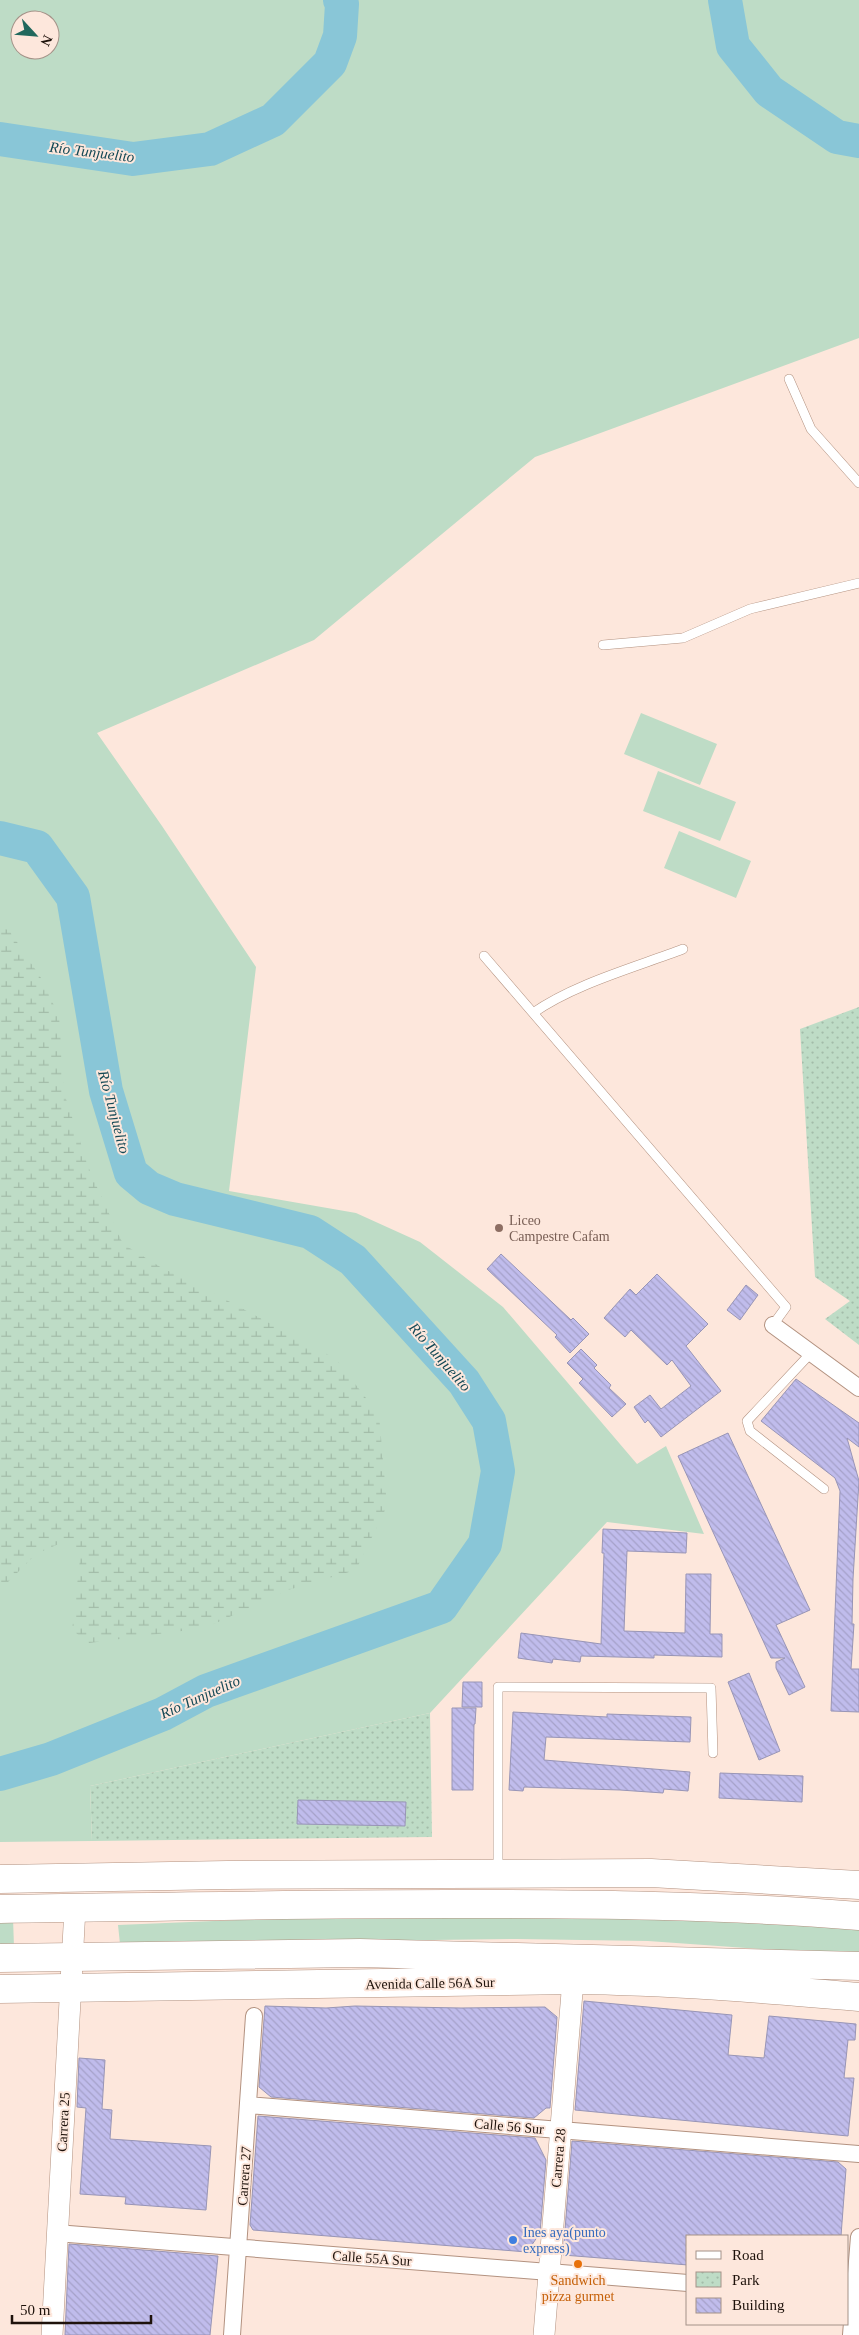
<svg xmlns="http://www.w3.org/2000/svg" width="859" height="2335" viewBox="0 0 859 2335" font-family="Georgia,serif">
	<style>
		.grass { fill: #bedcc6; fill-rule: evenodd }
		.wetland { fill: url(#wetland-marsh) }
		.park { fill: url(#park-dots) }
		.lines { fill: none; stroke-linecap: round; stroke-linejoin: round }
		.river { stroke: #89c6d7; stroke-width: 34 }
		.building { fill: url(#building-back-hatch); stroke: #9895b6 }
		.service-casing { stroke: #b39280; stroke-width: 10 }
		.minor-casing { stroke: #b39280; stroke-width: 18 }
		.tertiary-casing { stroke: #b39280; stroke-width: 22 }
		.trunk-casing { stroke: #b39280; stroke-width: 29 }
		.service { stroke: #fff; stroke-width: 9 }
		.minor { stroke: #fff; stroke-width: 16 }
		.tertiary { stroke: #fff; stroke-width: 21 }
		.trunk { stroke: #fff; stroke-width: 28 }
		.education-dot { fill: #8d6e63; stroke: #fde7dc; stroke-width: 2 }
		.shop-dot { fill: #3f7fe0; stroke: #fde7dc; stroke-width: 2 }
		.food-dot { fill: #e8710a; stroke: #fde7dc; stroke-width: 2 }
		.labels { text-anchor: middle; stroke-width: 4; stroke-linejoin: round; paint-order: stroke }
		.education-label { font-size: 14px; fill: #785e54; stroke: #fde7dc; text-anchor: start }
		.street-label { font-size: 14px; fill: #1e120b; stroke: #fde7dc }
		.shop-label { font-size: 14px; fill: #366cbe; stroke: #fde7dc; text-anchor: start }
		.food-label { font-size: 14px; fill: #c56008; stroke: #fde7dc }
		.water-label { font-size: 15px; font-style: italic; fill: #134855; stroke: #fde7dc }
	</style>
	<defs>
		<pattern id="wetland-marsh" width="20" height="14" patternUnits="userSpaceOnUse" patternTransform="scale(1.25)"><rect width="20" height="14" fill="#bedcc6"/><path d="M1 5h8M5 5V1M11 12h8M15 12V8" fill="none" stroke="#a3bca9"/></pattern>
		<pattern id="park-dots" width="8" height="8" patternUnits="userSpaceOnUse" patternTransform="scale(1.25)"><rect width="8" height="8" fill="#bedcc6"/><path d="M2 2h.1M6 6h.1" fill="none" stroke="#a3bca9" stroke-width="1.8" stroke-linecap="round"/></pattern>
		<pattern id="building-back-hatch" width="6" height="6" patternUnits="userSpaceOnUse" patternTransform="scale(1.25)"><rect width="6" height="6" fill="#c0bcec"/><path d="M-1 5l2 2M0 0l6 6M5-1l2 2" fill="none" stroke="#a5a1c9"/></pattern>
	</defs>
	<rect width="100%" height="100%" fill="#fde7dc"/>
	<path class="grass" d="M 0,0 L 859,0 L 859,338 L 535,457 L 314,640 L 97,733 L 162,826 L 256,967 L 229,1191 L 356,1213 L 420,1242 L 503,1307 L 637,1464 L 666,1446 L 704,1534 L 607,1522 L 430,1713 L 90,1786 L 92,1841 L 0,1842 ZM 20,20 L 50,20 L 50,50 L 20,50 Z
		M 641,713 L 717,744 L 700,785 L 624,754 Z
		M 658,771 L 736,802 L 720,841 L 643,811 Z
		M 679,831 L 751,861 L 736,898 L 664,868 Z
		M 569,1912 L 859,1927 L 859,1956 L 648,1941 L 517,1939 L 120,1944 L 118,1925 L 307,1917 Z
		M 0,1918 L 13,1918 L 14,1947 L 0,1947 Z"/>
	<path class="wetland" d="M 0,928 L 9,930 L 41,978 L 59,1016 L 64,1093 L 91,1174 L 123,1244 L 162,1268 L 206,1289 L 336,1359 L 379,1415 L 387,1506 L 356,1570 L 288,1590 L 205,1628 L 89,1643 L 72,1630 L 80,1559 L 70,1539 L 36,1554 L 0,1590 Z"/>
	<path class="park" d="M 859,1007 L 859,1345 L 825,1319 L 850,1301 L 815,1277 L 800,1029 Z
		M 430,1713 L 432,1837 L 92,1841 L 90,1786 Z"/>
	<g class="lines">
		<path class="river" d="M 725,0 L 733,46 L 769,91 L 837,137 L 859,141
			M 0,139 L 133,159 L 210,149 L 273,120 L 330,63 L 340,36 L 342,4 L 340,0
			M 0,838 L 37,847 L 73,897 L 106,1091 L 131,1173 L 149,1188 L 175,1199 L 310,1232 L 353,1260 L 464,1382 L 489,1421 L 498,1471 L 485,1544 L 441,1607 L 206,1691 L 163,1714 L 51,1759 L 0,1774"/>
	</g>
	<path class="building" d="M 501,1254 L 571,1320 L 573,1318 L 589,1334 L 570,1353 L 555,1337 L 557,1335 L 487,1269 Z
		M 657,1274 L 708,1324 L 686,1346 L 721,1391 L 661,1437 L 648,1420 L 645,1423 L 634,1407 L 650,1395 L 661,1409 L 691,1386 L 672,1360 L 667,1365 L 631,1330 L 625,1337 L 604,1318 L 630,1289 L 636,1295 Z
		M 746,1285 L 758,1295 L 740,1320 L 727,1310 Z
		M 581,1349 L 597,1365 L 594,1368 L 611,1385 L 609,1388 L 626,1404 L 612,1417 L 579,1383 L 583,1379 L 567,1363 Z
		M 796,1379 L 859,1423 L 859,1447 L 847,1438 L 859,1481 L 853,1579 L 852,1624 L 854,1624 L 851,1669 L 859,1669 L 859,1712 L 831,1711 L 840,1491 L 835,1478 L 761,1421 Z
		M 728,1433 L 810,1610 L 776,1625 L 805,1687 L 789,1695 L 776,1668 L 776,1662 L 785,1658 L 771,1658 L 678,1456 Z
		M 603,1529 L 687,1533 L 686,1553 L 627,1551 L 624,1631 L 685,1633 L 686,1574 L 711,1574 L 710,1634 L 722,1634 L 722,1657 L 654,1655 L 654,1658 L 581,1656 L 580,1662 L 553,1659 L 552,1663 L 518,1658 L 521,1633 L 601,1644 L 604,1553 L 602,1553 Z
		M 749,1673 L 780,1751 L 759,1760 L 728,1682 Z
		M 463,1682 L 482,1682 L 482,1707 L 462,1707 Z
		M 452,1708 L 476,1708 L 475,1724 L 474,1724 L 473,1790 L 452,1790 Z
		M 513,1712 L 607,1717 L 607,1714 L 691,1717 L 690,1742 L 546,1737 L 544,1760 L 690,1772 L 688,1791 L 664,1789 L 663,1793 L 620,1790 L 524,1787 L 523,1791 L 509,1790 Z
		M 720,1773 L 803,1776 L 802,1802 L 719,1798 Z
		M 298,1800 L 406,1802 L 405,1826 L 297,1824 Z
		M 584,2001 L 732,2015 L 728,2055 L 764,2058 L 769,2016 L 856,2024 L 855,2040 L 848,2040 L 844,2078 L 854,2078 L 848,2136 L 575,2110 Z
		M 265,2006 L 326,2008 L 355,2006 L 461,2008 L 545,2007 L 557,2017 L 550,2108 L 546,2108 L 534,2118 L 271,2097 L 259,2087 Z
		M 79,2058 L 105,2060 L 102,2109 L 112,2110 L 110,2139 L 211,2146 L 206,2210 L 125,2204 L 126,2197 L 80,2194 L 86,2108 L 77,2107 Z
		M 258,2116 L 535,2138 L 546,2160 L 540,2233 L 527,2252 L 253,2230 L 250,2225 Z
		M 572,2141 L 838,2162 L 846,2169 L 841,2236 L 688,2236 L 688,2265 L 563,2255 Z
		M 69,2244 L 218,2256 L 210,2335 L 65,2335 Z"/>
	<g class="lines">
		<g class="service-casing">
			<path id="service" d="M 789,379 L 811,429 L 859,483
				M 603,645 L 683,638 L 750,609 L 859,583
				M 484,956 L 786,1307 L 773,1325
				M 533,1013 C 574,984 636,967 683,949
				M 811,1353 L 747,1421 L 750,1431 L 824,1489
				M 498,1871 L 498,1687 L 711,1688 L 713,1753"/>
		</g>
		<g class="minor-casing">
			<path id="minor" d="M 773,1325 L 859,1388
				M 248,2105 L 859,2154
				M 56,2233 L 688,2283
				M 232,2335 L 254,2016
				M 851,2335 L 859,2237"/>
		</g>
		<g class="tertiary-casing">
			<path id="tertiary" d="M 52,2335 L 75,1908
				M 544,2335 L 573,1980"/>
		</g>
		<g class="trunk-casing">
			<path id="trunk" d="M 0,1879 L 227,1875 L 651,1873 L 859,1885
				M 0,1909 C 150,1907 299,1904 449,1904 C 586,1904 723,1905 859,1916
				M 0,1958 L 360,1953 L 859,1966
				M 0,1989 L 573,1980 C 669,1981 764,1989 859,1997"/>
		</g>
		<use href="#service" class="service"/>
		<use href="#minor" class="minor"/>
		<use href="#tertiary" class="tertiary"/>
		<use href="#trunk" class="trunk"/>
	</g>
	<circle class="education-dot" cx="499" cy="1228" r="5"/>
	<circle class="shop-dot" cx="513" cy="2240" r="5"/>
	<circle class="food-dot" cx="578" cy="2264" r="5"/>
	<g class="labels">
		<g class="education-label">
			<text x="509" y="1225">Liceo<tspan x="509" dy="16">Campestre Cafam</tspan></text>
		</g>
		<g class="street-label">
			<text transform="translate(430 1983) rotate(-1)" y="5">Avenida Calle 56A Sur</text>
			<text transform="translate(63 2122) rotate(-87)" y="5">Carrera 25</text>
			<text transform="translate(509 2126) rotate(5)" y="5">Calle 56 Sur</text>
			<text transform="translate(558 2158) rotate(-85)" y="5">Carrera 28</text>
			<text transform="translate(244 2176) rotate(-86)" y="5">Carrera 27</text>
			<text transform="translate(372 2258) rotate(4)" y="5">Calle 55A Sur</text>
		</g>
		<g class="shop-label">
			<text x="523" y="2237">Ines aya(punto<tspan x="523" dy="16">express)</tspan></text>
		</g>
		<g class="food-label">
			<text x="578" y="2285">Sandwich<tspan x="578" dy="16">pizza gurmet</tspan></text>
		</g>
		<g class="water-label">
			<text transform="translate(92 152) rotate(7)" y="5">Río Tunjuelito</text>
			<text transform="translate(114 1112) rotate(75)" y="5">Río Tunjuelito</text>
			<text transform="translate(440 1357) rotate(49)" y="5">Río Tunjuelito</text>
			<text transform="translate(200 1697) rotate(-24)" y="5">Río Tunjuelito</text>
		</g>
	</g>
	<rect x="686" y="2235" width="162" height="90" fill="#fde7dc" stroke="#a49288"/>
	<rect x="696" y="2251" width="25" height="8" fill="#ffffff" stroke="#a49288"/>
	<text x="732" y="2260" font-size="15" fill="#1e120b">Road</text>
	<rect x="696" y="2272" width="25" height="15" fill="url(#park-dots)" stroke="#a49288"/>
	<text x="732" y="2285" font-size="15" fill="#1e120b">Park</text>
	<rect x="696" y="2298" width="25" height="15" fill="url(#building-back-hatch)" stroke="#a49288"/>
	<text x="732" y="2310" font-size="15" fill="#1e120b">Building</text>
	<g transform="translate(35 35) rotate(116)"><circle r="24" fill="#fde7dc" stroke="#a49288"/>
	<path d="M0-4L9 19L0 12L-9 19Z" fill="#21685d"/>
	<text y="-8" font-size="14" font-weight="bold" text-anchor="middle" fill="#1e120b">N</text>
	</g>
	<path d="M12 2315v8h139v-8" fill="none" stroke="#1e120b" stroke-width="2.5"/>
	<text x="20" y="2315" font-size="15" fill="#1e120b" stroke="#fde7dc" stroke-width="4" paint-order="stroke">50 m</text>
</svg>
